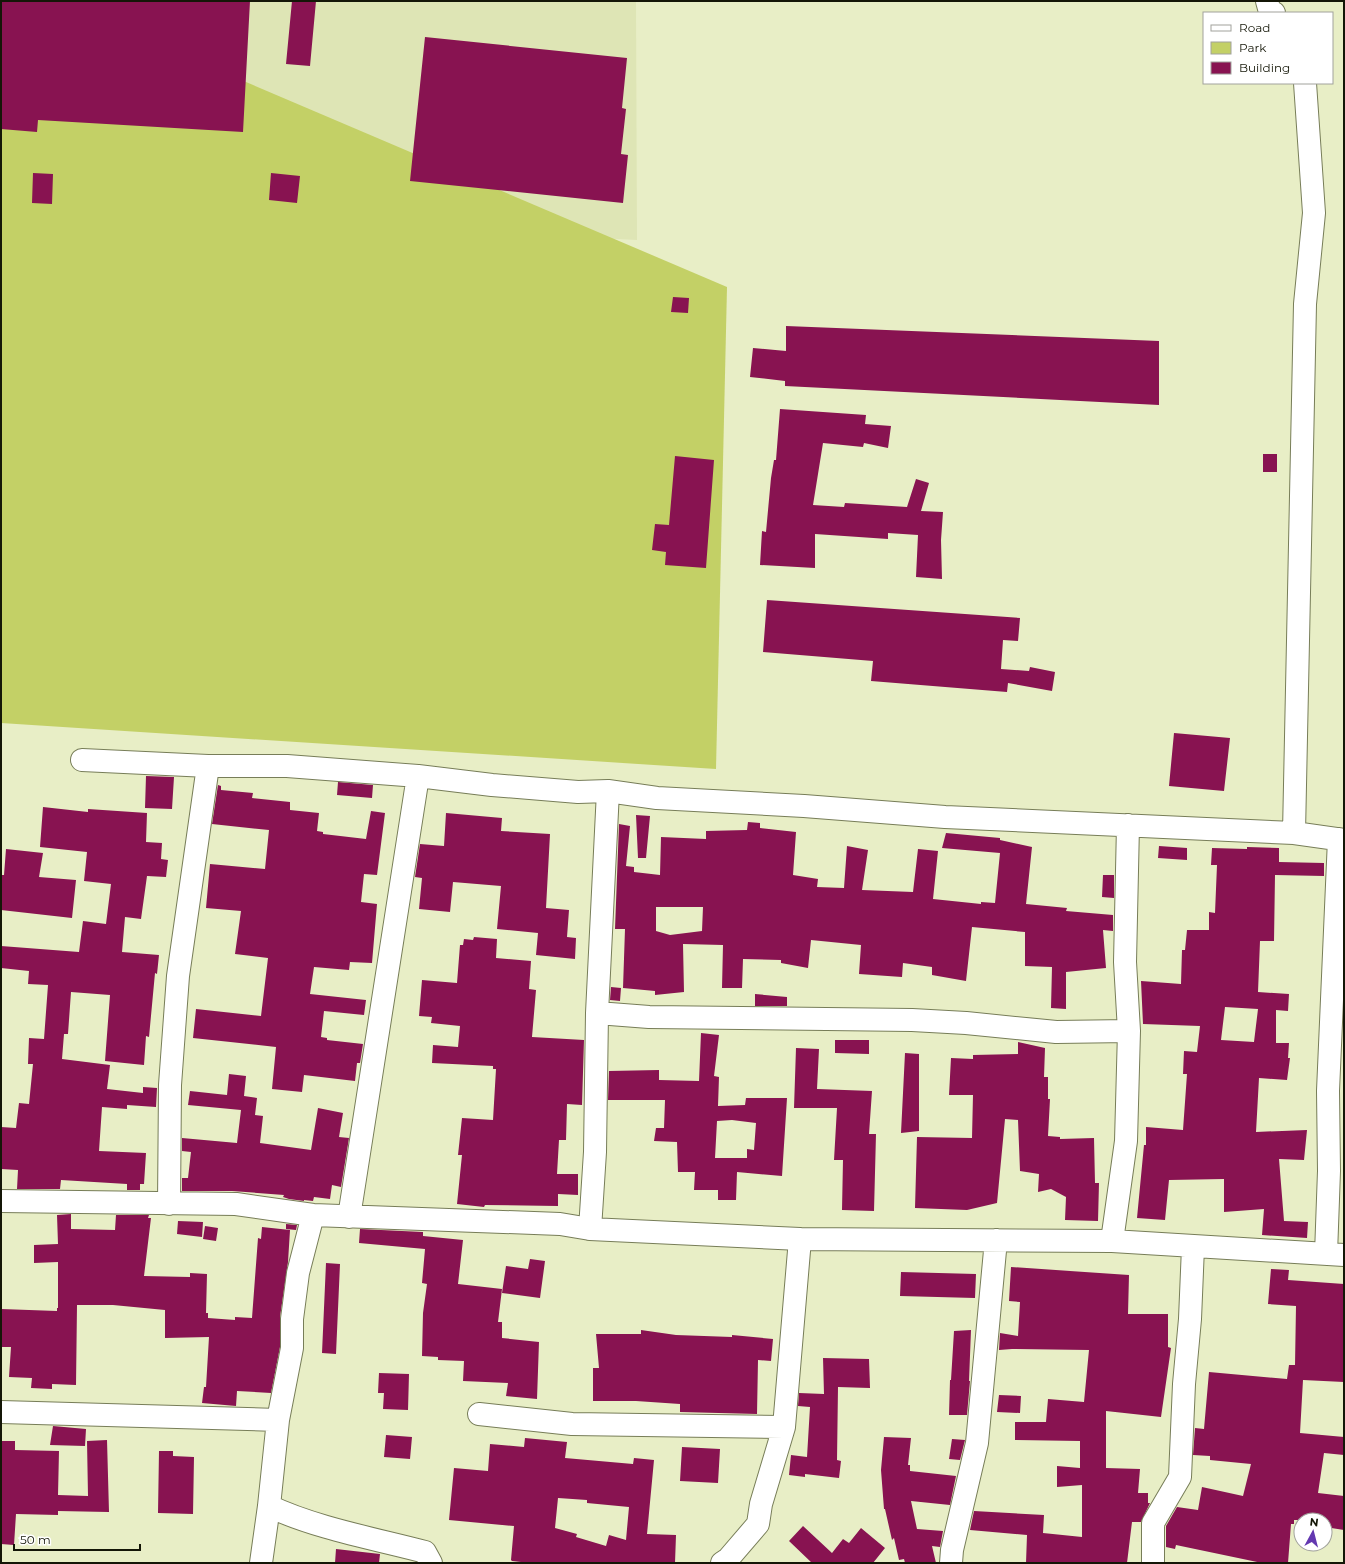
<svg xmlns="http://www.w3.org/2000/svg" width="1345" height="1564" viewBox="0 0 1345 1564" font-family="Montserrat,sans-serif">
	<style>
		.built { fill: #dee5b5 }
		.green { fill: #c3d066 }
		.building { fill: #881351; fill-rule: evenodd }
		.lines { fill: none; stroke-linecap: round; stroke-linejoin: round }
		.minor-casing { stroke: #777d58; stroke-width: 24 }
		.minor { stroke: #fff; stroke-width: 22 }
	</style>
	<rect width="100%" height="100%" fill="#e8eec6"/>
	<path class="built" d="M 1,1 L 636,1 L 637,240 L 1,207 Z"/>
	<path class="green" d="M 1,1 L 56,1 L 727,287 L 716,769 L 1,723 Z"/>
	<path class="building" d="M 1,1 L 250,1 L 243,132 L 38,120 L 37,132 L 1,129 Z
		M 292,1 L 316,1 L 310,66 L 286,64 Z
		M 425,37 L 627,58 L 622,108 L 626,109 L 621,154 L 628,155 L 623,203 L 410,181 Z
		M 33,173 L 53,174 L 52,204 L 32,203 Z
		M 271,173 L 300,176 L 297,203 L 269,200 Z
		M 673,297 L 689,298 L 688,313 L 671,312 Z
		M 786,326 L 1159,341 L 1159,405 L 785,386 L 785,381 L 750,377 L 753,348 L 786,351 Z
		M 780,409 L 866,415 L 865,424 L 891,426 L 888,448 L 864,443 L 863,447 L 823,443 L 813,505 L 844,507 L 845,503 L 907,507 L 916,479 L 929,483 L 921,511 L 943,512 L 941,540 L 942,579 L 916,577 L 918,535 L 888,533 L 888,539 L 815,534 L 815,568 L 760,565 L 762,531 L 766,532 L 771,478 L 774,460 L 776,460 Z
		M 1263,454 L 1277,454 L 1277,472 L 1263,472 Z
		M 675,456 L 714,460 L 706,568 L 665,565 L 666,552 L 652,550 L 655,524 L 669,525 Z
		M 767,600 L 1020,618 L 1018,641 L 1003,640 L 1001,669 L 1029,671 L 1030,667 L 1055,672 L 1052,691 L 1008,683 L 1007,692 L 871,681 L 873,661 L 763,652 Z
		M 1174,733 L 1230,738 L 1224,791 L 1169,786 Z
		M 146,776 L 174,777 L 172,809 L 145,808 Z
		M 338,782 L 373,785 L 372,798 L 337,795 Z
		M 218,785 L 221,786 L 221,790 L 253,793 L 252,798 L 290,802 L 290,810 L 319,813 L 317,831 L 323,832 L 323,834 L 366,839 L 371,811 L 385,813 L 377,875 L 364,874 L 361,902 L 377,904 L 372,963 L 350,962 L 349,970 L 314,967 L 310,994 L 366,1000 L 364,1015 L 324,1011 L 321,1037 L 327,1038 L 327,1040 L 363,1044 L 360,1063 L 357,1063 L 355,1081 L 304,1075 L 302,1092 L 272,1089 L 276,1047 L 193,1038 L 196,1009 L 261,1016 L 268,958 L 235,954 L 241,911 L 206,908 L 210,864 L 265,869 L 269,830 L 212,824 Z
		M 43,807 L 88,812 L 88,809 L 147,813 L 146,842 L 162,843 L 161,859 L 168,860 L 166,877 L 147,876 L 141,919 L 125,917 L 122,952 L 159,955 L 157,974 L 155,973 L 149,1037 L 146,1036 L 144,1065 L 105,1061 L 110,995 L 71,992 L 68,1034 L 64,1034 L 62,1059 L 110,1065 L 107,1089 L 143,1093 L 143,1087 L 157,1088 L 156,1107 L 127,1105 L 127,1109 L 102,1107 L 99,1151 L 146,1153 L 144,1184 L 140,1184 L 140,1190 L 127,1190 L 127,1184 L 61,1180 L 60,1189 L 17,1189 L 18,1170 L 1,1169 L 1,1127 L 16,1128 L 19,1103 L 29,1104 L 33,1064 L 28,1064 L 29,1038 L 44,1039 L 48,985 L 28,984 L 29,971 L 1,968 L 1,946 L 79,952 L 83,921 L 106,924 L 111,884 L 84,881 L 87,852 L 40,847 Z
		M 446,813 L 502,818 L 501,831 L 550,834 L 546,908 L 569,910 L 567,937 L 576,938 L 575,959 L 536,955 L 538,933 L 497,929 L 501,886 L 453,882 L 450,912 L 419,909 L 422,878 L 415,877 L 420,844 L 444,846 Z
		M 636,815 L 650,816 L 646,858 L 638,858 Z
		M 748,822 L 760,823 L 760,828 L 796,832 L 793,875 L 818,879 L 817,887 L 844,888 L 847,846 L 868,850 L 862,890 L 913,892 L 918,849 L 938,851 L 933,899 L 981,904 L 981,902 L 995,903 L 1000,853 L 942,848 L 946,833 L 1000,838 L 1000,840 L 1032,847 L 1026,904 L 1067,908 L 1066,911 L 1113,915 L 1113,931 L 1103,930 L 1106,968 L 1066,972 L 1066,1009 L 1051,1008 L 1052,967 L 1025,966 L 1025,932 L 972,927 L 966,981 L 932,975 L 932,967 L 903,963 L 902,977 L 859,974 L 861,945 L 811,940 L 808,968 L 781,963 L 781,960 L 743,959 L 742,988 L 722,988 L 723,945 L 683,944 L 684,992 L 655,995 L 655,991 L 623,988 L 625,929 L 615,929 L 619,824 L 630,826 L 626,866 L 634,867 L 634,872 L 660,875 L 661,837 L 706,839 L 706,831 L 747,830 ZM 656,907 L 703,907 L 702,931 L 670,935 L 656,931 Z
		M 1159,846 L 1187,848 L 1187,860 L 1158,858 Z
		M 1247,847 L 1279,848 L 1279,862 L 1324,863 L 1324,876 L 1275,875 L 1274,941 L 1260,941 L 1258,992 L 1289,994 L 1288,1011 L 1276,1010 L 1276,1043 L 1289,1043 L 1288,1058 L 1290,1058 L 1287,1080 L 1259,1078 L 1256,1132 L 1307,1130 L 1304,1160 L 1279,1159 L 1284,1221 L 1308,1222 L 1307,1238 L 1262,1235 L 1264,1209 L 1224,1212 L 1224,1179 L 1169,1180 L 1165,1220 L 1137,1218 L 1144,1145 L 1146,1145 L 1146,1127 L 1183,1130 L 1187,1074 L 1183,1074 L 1184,1051 L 1197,1052 L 1200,1026 L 1143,1024 L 1141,981 L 1181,984 L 1182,950 L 1185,950 L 1187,930 L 1209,930 L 1209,912 L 1215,913 L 1217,865 L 1211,865 L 1212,848 L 1247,849 ZM 1225,1007 L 1258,1009 L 1254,1042 L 1221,1040 Z
		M 6,849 L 43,853 L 39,877 L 76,880 L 72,918 L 1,910 L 1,875 L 4,875 Z
		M 1103,875 L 1114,875 L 1114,898 L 1102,897 Z
		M 474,937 L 497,939 L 496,958 L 531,961 L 529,989 L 536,990 L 532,1037 L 584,1040 L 582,1105 L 567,1104 L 566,1140 L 559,1140 L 557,1174 L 578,1174 L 578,1195 L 558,1194 L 558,1206 L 485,1205 L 484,1207 L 457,1204 L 462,1155 L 458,1155 L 462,1118 L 493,1120 L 496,1069 L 493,1069 L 493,1066 L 432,1063 L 433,1045 L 458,1047 L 460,1026 L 431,1023 L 432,1017 L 419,1016 L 422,980 L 457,983 L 460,945 L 463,945 L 464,939 L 473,940 Z
		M 611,987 L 621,988 L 620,1001 L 610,1000 Z
		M 755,994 L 787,997 L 787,1006 L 755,1006 Z
		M 701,1033 L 719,1035 L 714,1076 L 719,1077 L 718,1106 L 745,1105 L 746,1098 L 787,1098 L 782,1176 L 737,1172 L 736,1200 L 718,1200 L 718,1190 L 694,1190 L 695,1172 L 678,1172 L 677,1142 L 654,1141 L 656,1128 L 664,1128 L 665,1100 L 608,1100 L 609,1071 L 659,1070 L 659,1080 L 699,1081 ZM 732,1120 L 756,1123 L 754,1150 L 747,1149 L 747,1158 L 715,1158 L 717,1121 Z
		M 835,1040 L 869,1040 L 869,1054 L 835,1053 Z
		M 1018,1042 L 1045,1048 L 1044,1077 L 1048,1077 L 1048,1099 L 1050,1099 L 1048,1136 L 1060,1137 L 1060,1139 L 1094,1138 L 1095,1183 L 1099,1183 L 1098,1221 L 1065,1220 L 1066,1197 L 1051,1189 L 1038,1192 L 1039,1174 L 1020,1171 L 1018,1120 L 1005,1119 L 997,1203 L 967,1210 L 915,1208 L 917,1137 L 972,1138 L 973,1095 L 949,1095 L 951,1058 L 973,1059 L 973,1055 L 1018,1054 Z
		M 796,1048 L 819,1049 L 817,1089 L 872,1091 L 869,1134 L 876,1134 L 874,1211 L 842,1210 L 843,1160 L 834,1160 L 837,1108 L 794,1108 Z
		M 905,1053 L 919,1054 L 919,1131 L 901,1133 Z
		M 229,1074 L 246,1076 L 244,1096 L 257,1098 L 255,1115 L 263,1116 L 260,1143 L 311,1150 L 318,1108 L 343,1113 L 339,1137 L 349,1138 L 341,1187 L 332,1185 L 330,1199 L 314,1197 L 313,1201 L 304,1200 L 304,1201 L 289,1199 L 283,1197 L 284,1195 L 232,1191 L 182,1191 L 182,1178 L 188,1178 L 191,1152 L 182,1151 L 182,1138 L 237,1143 L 241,1110 L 188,1105 L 190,1091 L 227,1095 Z
		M 71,1214 L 71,1229 L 115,1230 L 116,1215 L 149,1215 L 148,1218 L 151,1218 L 144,1276 L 190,1277 L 190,1273 L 207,1274 L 206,1313 L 208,1313 L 208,1318 L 235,1320 L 235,1317 L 252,1318 L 258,1238 L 261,1239 L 262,1227 L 290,1230 L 288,1262 L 280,1317 L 280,1347 L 271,1393 L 237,1391 L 236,1406 L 202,1403 L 204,1387 L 206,1387 L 209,1337 L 165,1338 L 165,1310 L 113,1305 L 77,1305 L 76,1385 L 52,1384 L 52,1389 L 31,1388 L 32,1378 L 9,1377 L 11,1347 L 1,1347 L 1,1309 L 57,1311 L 57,1308 L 58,1308 L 58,1262 L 34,1263 L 34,1245 L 58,1244 L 57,1215 Z
		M 178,1221 L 203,1222 L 202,1237 L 177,1234 Z
		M 286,1224 L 297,1225 L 296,1230 L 286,1229 Z
		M 205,1226 L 218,1228 L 216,1241 L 203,1239 Z
		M 360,1229 L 423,1232 L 423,1236 L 463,1240 L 458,1284 L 502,1289 L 498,1322 L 502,1322 L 502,1338 L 539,1342 L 537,1399 L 506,1396 L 508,1383 L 463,1381 L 464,1361 L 438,1360 L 438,1357 L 422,1356 L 423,1313 L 427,1284 L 422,1283 L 425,1249 L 359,1243 Z
		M 530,1259 L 545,1261 L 540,1298 L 502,1293 L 506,1266 L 528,1269 Z
		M 326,1263 L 340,1264 L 336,1354 L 322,1353 Z
		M 1011,1267 L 1129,1275 L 1128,1314 L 1168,1314 L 1168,1347 L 1171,1348 L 1161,1417 L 1106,1411 L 1106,1468 L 1140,1469 L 1138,1493 L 1148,1493 L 1148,1503 L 1150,1503 L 1141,1522 L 1132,1522 L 1127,1563 L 1026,1563 L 1027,1535 L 970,1530 L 974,1511 L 1044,1515 L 1043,1533 L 1082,1537 L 1082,1485 L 1057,1487 L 1057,1466 L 1080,1468 L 1080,1441 L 1015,1440 L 1015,1422 L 1046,1422 L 1048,1399 L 1084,1402 L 1089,1350 L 1012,1349 L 999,1350 L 1000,1333 L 1018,1336 L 1020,1302 L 1009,1301 Z
		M 1271,1269 L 1289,1270 L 1288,1280 L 1344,1284 L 1344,1382 L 1303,1380 L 1300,1433 L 1344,1437 L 1344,1455 L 1324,1453 L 1318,1493 L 1344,1496 L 1344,1530 L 1325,1527 L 1325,1520 L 1294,1520 L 1294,1524 L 1291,1524 L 1288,1563 L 1262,1563 L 1176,1545 L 1175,1549 L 1166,1547 L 1166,1526 L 1177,1507 L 1198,1510 L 1202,1487 L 1243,1496 L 1251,1464 L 1210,1460 L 1210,1456 L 1193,1455 L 1195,1428 L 1204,1429 L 1209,1372 L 1287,1379 L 1289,1365 L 1295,1365 L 1296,1306 L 1268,1304 Z
		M 901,1272 L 976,1274 L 975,1298 L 900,1296 Z
		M 641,1330 L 676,1335 L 732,1337 L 732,1335 L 773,1339 L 771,1361 L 758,1360 L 757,1414 L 680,1412 L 680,1404 L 636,1401 L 593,1401 L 593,1368 L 599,1368 L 596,1334 L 641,1334 Z
		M 971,1330 L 969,1381 L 970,1381 L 967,1415 L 949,1415 L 950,1380 L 951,1380 L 954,1331 Z
		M 823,1358 L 869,1359 L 870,1388 L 838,1387 L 837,1460 L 841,1461 L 839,1478 L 805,1474 L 805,1477 L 789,1475 L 791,1455 L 807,1457 L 810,1407 L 798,1406 L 799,1393 L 824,1394 Z
		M 379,1373 L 409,1374 L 408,1410 L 383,1409 L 384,1393 L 378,1393 Z
		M 999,1395 L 1021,1396 L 1020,1413 L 997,1412 Z
		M 53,1426 L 86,1429 L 85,1446 L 50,1445 Z
		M 386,1435 L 412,1437 L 410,1459 L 384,1457 Z
		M 884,1437 L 911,1438 L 908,1465 L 910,1465 L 910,1471 L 956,1476 L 950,1505 L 911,1501 L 917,1529 L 943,1531 L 940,1547 L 932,1546 L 936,1563 L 905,1563 L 904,1559 L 899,1560 L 894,1538 L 892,1540 L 885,1509 L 884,1509 L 881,1470 Z
		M 525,1438 L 567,1442 L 565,1458 L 633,1464 L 634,1458 L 654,1460 L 647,1534 L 676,1535 L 675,1563 L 530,1563 L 512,1561 L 511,1560 L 514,1526 L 449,1520 L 454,1468 L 488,1471 L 490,1444 L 524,1447 ZM 558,1498 L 587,1500 L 587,1503 L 629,1507 L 626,1540 L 609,1535 L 606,1546 L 576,1537 L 577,1534 L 555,1528 Z
		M 952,1439 L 965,1440 L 960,1460 L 949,1459 Z
		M 107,1440 L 109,1512 L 58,1511 L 58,1515 L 16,1514 L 14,1545 L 1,1544 L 1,1441 L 15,1441 L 15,1450 L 59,1451 L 58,1495 L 88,1496 L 87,1441 Z
		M 682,1447 L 720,1449 L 718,1483 L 680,1481 Z
		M 159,1451 L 173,1451 L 173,1456 L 194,1457 L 193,1514 L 158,1513 Z
		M 803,1526 L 832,1553 L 843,1539 L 849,1543 L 861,1528 L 885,1548 L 873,1563 L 812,1563 L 789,1541 Z
		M 336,1549 L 380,1554 L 379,1563 L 335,1563 Z"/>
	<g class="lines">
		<g class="minor-casing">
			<path id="minor" d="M 1267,1 L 1270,12 L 1274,13
				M 82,760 L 208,766 L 287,766 L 418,776 L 492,785 L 578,792 L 608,791 L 657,798 L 804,806 L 945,817 L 1294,833 L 1344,840
				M 1294,833 L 1305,304 L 1314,213 L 1305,83
				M 597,1013 L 649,1017 L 912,1020 L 966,1023 L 1056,1032 L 1129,1031
				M 1,1201 L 236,1204 L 313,1215 L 560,1224 L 590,1229 L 800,1239 L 1112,1241 L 1344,1255
				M 169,1204 L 170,1085 L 178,976 L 208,766
				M 349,1217 L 418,776
				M 590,1229 L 595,1152 L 597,1013 L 608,791
				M 1112,1241 L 1126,1141 L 1129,1031 L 1125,962 L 1128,825
				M 1326,1254 L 1329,1171 L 1328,1091 L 1339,839
				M 1,1412 L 278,1420
				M 479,1414 L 572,1424 L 784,1427
				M 269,1506 C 315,1528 376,1539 425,1552 L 431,1563
				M 261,1563 L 269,1506 L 278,1420 L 292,1348 L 292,1319 L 298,1273 L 313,1215
				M 722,1563 L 728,1559 L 758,1524 L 761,1504 L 784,1427 L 800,1239
				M 951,1563 L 952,1550 L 977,1443 L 996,1240
				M 1153,1563 L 1153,1523 L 1180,1477 L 1184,1384 L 1190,1319 L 1193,1247"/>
		</g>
		<use href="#minor" class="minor"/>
	</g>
	<rect width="1345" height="1564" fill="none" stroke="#141607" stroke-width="4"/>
	<rect x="1203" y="12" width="130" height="72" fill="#ffffff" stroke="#a1a29c"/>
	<rect x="1211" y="25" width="20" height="6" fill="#ffffff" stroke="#a1a29c"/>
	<text x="1239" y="32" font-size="12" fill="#141607">Road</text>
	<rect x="1211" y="42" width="20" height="12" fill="#c3d066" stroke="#a1a29c"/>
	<text x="1239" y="52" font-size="12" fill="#141607">Park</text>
	<rect x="1211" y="62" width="20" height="12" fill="#881351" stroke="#a1a29c"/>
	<text x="1239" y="72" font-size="12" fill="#141607">Building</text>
	<g transform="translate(1313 1532) rotate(7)"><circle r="19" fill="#ffffff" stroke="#a1a29c"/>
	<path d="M0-3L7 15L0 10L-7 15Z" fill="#6338b0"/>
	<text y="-6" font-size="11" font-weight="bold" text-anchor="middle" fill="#141607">N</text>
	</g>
	<path d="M14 1544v6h126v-6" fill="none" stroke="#141607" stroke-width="2"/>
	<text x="20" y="1544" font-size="12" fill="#141607" stroke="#ffffff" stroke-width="3" paint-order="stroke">50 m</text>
</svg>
